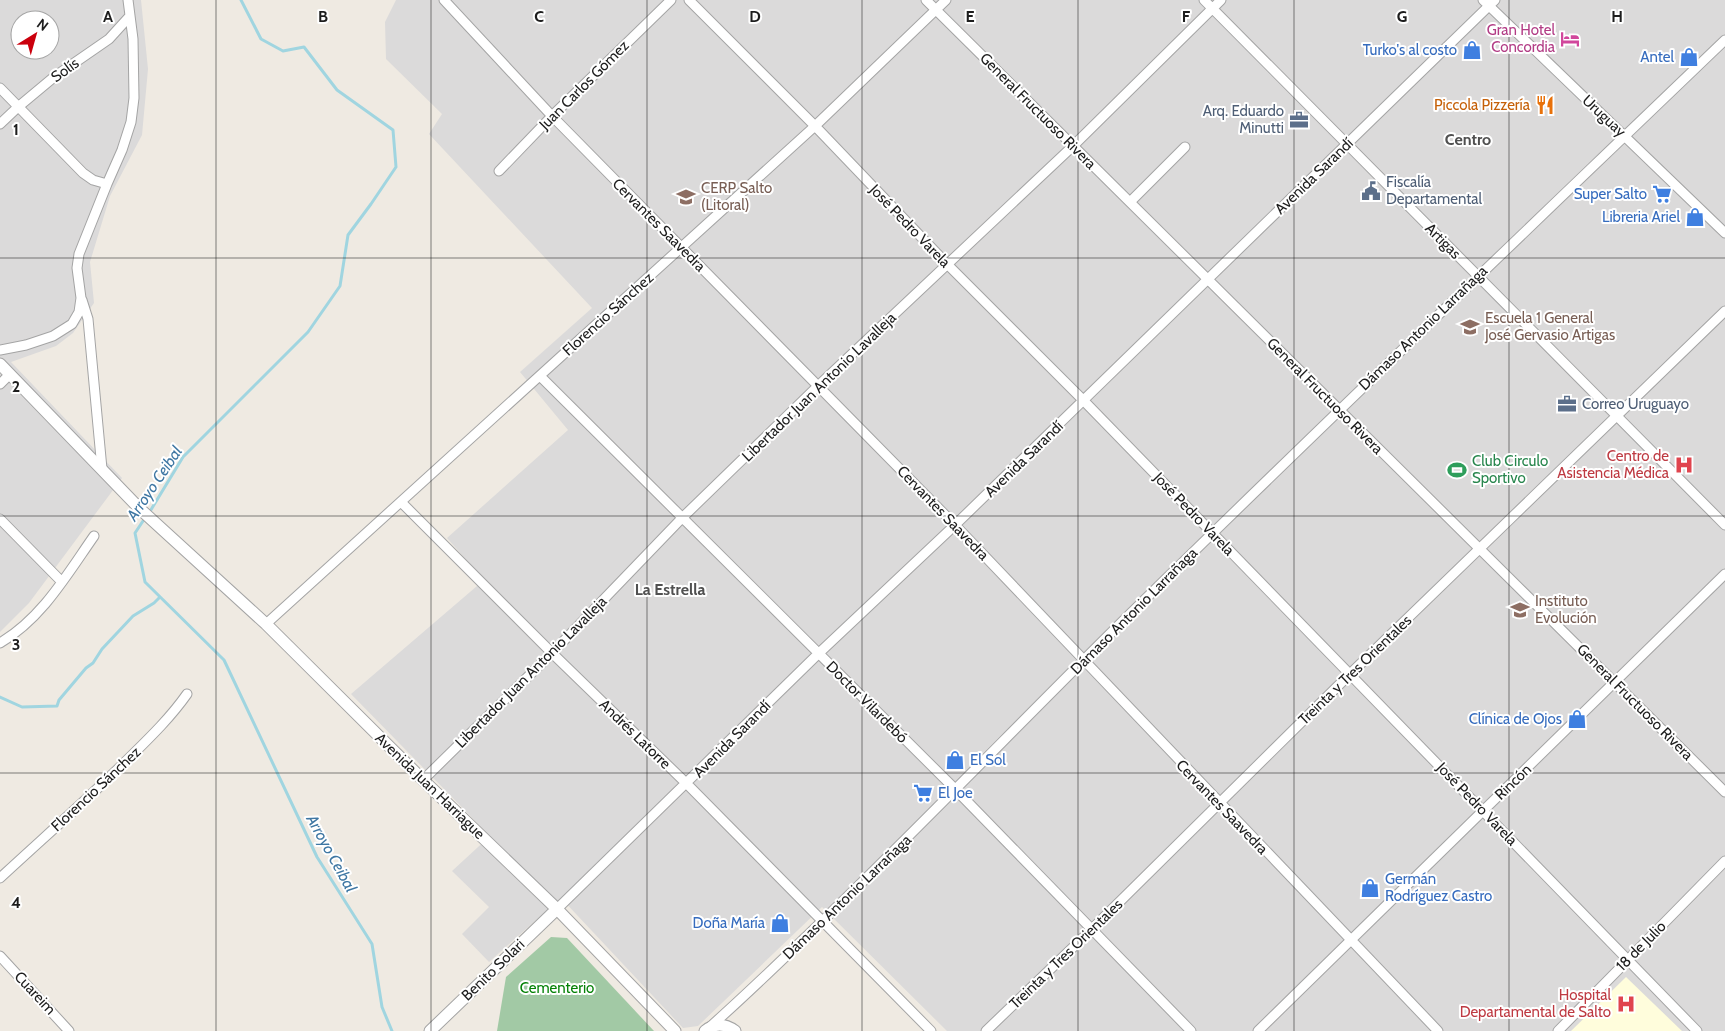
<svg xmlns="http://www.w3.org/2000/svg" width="1725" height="1031" viewBox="0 0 1725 1031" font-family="Cabin,sans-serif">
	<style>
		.residential { fill: #dbdada; fill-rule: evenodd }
		.education { fill: #fffddc }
		.cemetery { fill: #a2c9a5 }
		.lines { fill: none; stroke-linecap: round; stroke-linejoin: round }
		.stream { stroke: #a0d5e0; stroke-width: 3 }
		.minor-casing { stroke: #a4a4a4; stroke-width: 11 }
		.tertiary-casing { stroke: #a4a4a4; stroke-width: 13 }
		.minor { stroke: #fff; stroke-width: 9 }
		.tertiary { stroke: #fff; stroke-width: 11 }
		.grid { fill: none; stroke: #1d1d1d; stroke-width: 1; stroke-opacity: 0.55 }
		.labels { text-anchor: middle; stroke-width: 4; stroke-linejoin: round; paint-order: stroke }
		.hotel-label { font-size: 15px; fill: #b23c85; stroke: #fff; text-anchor: end }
		.shop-label { font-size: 15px; fill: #366cbe; stroke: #fff; text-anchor: end }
		.street-label { font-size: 15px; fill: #1d1d1d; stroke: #fff }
		.food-label { font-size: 15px; fill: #c56008; stroke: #fff; text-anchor: end }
		.service-label { font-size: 15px; fill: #4e5e75; stroke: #fff; text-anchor: start }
		.education-label { font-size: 15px; fill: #785e54; stroke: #fff; text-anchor: start }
		.health-label { font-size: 15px; fill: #be3a42; stroke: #fff; text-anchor: end }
		.leisure-label { font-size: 15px; fill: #27864d; stroke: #fff; text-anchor: start }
		.park-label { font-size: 15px; fill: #058207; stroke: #fff }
		.neighbourhood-label { font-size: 16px; font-weight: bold; fill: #505050; stroke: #fff }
		.water-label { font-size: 16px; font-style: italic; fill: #3f77a3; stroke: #fff }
		.grid-label { font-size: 16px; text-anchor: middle; font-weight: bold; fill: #1d1d1d; stroke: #fff; stroke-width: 4; stroke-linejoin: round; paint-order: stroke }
	</style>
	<rect width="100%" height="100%" fill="#efeae2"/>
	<path class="residential" d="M 0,0 L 141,0 L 148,69 L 142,135 L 110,196 L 90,262 L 94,303 L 73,333 L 56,346 L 11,362 L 122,478 L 29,603 L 0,632 ZM 20,20 L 50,20 L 50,50 L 20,50 Z
		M 396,0 L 1725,0 L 1725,1031 L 947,1031 L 822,907 L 698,1026 L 683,1028 L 561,898 L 489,962 L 462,934 L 489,907 L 452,871 L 490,836 L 351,694 L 484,580 L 447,538 L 568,430 L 520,372 L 592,308 L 429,134 L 442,114 L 386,59 L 385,22 Z"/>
	<path class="education" d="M 1626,977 L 1682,1031 L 1571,1031 Z"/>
	<path class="cemetery" d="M 551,937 L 567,938 L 654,1031 L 497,1031 L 506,977 Z"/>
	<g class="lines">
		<path class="stream" d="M 149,513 L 183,457 L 308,332 L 340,286 L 348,235 L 371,204 L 396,167 L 393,130 L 337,90 L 304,47 L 283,51 L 261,39 L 241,0
			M 145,518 L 135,533 L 145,582 L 224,660 L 317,857 L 372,944 L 382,1007 L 392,1031
			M 0,697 L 22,707 L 57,706 L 59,700 L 86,668 L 93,663 L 102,649 L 133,616 L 154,603 L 160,597"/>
		<g class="minor-casing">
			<path id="minor" d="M 444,0 L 552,116 L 955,525 L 1438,1031
				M 689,0 L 815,126 L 948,265 L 1083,400 L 1697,1031
				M 926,0 L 1725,792
				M 1204,0 L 1725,525
				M 1483,0 L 1725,233
				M 0,88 L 83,173 L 93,180 L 107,184
				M 0,124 L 18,107 L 54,77 L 109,39 L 129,17
				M 499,171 L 552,116 L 671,0
				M 1130,202 L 1185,147
				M 82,300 L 88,319 L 102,469
				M 0,350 L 26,345 L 53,336 L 72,324 L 79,312 L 81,298 L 77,268 L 79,254 L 107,184 L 122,150 L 131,122 L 134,98 L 133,39 L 128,0
				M 540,376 L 956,790 L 1191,1031
				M 0,384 L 10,374
				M 401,502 L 552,653 L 687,784 L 931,1031
				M 0,519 L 62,582
				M 266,624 L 815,126 L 946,0
				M 0,643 C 42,618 66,576 94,536
				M 423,780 L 552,653 L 682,518 L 818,386 L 1073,146 L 1221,0
				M 0,878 C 40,841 81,805 120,767 C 144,743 168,721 187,694
				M 557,909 L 818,654 L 955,525 L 1495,0
				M 0,956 L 69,1031
				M 711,1026 C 757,985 801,942 845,899 C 940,806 1032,711 1126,618 C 1324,423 1525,232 1725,40
				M 986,1031 L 1091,930 L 1349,675 L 1725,311
				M 1258,1031 L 1725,574
				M 1558,1031 L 1725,861"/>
		</g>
		<g class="tertiary-casing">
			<path id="tertiary" d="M 0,364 L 140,509 L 266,624 L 423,780 L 557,909 L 675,1031
				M 430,1031 L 557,909
				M 705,1031 C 715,1023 724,1023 735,1031"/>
		</g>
		<use href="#minor" class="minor"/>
		<use href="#tertiary" class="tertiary"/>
	</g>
	<path class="grid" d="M 216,0 L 216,1031M 431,0 L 431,1031M 647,0 L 647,1031M 862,0 L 862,1031M 1078,0 L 1078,1031M 1294,0 L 1294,1031M 1509,0 L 1509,1031M 0,258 L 1725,258M 0,516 L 1725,516M 0,773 L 1725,773"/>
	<defs>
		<g id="hotel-bare" transform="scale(1.5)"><path d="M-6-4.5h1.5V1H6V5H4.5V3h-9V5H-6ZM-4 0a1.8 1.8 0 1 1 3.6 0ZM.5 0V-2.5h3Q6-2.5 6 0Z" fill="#d1479c" stroke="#fff" stroke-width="2.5" paint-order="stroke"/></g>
		<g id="shop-bare" transform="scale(1.5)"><path d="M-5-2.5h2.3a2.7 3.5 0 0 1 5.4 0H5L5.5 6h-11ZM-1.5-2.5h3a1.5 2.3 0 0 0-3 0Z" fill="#3f7fe0" stroke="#fff" stroke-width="2.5" paint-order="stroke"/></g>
		<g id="restaurant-bare" transform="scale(1.5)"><path d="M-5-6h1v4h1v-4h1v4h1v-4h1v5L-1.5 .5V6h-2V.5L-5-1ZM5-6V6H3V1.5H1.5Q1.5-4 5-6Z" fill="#e8710a" stroke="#fff" stroke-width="2.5" paint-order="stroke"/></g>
		<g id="office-bare" transform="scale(1.5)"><path d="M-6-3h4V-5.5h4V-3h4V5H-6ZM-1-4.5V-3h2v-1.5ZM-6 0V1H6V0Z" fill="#5c6f8a" stroke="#fff" stroke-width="2.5" paint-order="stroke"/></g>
		<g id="civic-bare" transform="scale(1.5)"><path d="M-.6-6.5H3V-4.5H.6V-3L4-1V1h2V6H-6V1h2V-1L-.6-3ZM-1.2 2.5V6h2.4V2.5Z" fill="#5c6f8a" stroke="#fff" stroke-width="2.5" paint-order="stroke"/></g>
		<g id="supermarket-bare" transform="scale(1.5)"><path d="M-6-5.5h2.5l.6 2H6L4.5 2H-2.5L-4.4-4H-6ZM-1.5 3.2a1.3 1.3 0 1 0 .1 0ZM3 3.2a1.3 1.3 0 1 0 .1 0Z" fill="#3f7fe0" stroke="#fff" stroke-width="2.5" paint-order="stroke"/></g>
		<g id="university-bare" transform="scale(1.5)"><path d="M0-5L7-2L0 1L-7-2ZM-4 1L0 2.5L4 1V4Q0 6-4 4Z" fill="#8d6e63" stroke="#fff" stroke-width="2.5" paint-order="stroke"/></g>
		<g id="school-bare" transform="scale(1.5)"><path d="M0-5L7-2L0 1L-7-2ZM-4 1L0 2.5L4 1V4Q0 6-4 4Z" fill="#8d6e63" stroke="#fff" stroke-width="2.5" paint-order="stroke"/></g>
		<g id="hospital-bare" transform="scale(1.5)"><path d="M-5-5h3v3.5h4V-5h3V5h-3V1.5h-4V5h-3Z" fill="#e0444e" stroke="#fff" stroke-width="2.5" paint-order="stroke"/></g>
		<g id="stadium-bare" transform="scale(1.5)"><path d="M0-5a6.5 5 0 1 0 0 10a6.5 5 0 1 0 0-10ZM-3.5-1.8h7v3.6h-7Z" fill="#2e9e5b" stroke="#fff" stroke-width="2.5" paint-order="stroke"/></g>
	</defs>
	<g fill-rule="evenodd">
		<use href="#hotel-bare" x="1570" y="39"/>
		<use href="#shop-bare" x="1472" y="50"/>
		<use href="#shop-bare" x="1689" y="57"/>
		<use href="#restaurant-bare" x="1545" y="105"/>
		<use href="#office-bare" x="1299" y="120"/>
		<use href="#civic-bare" x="1371" y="191"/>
		<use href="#supermarket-bare" x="1662" y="194"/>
		<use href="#university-bare" x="686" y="197"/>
		<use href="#shop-bare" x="1695" y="217"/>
		<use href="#school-bare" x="1470" y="327"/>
		<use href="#office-bare" x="1567" y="404"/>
		<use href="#hospital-bare" x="1684" y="465"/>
		<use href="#stadium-bare" x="1457" y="470"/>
		<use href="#school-bare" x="1520" y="610"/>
		<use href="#shop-bare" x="1577" y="719"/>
		<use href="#shop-bare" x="955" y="760"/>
		<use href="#supermarket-bare" x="923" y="793"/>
		<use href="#shop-bare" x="1370" y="888"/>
		<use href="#shop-bare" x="780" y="923"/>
		<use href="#hospital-bare" x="1626" y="1004"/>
	</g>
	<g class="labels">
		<g class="hotel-label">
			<text x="1555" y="35">Gran Hotel<tspan x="1555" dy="17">Concordia</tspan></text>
		</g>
		<g class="shop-label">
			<text x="1457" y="55">Turko's al costo</text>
			<text x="1674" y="62">Antel</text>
			<text x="1647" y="199">Super Salto</text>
			<text x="1680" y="222">Libreria Ariel</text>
			<text x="1562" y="724">Clínica de Ojos</text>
			<text x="970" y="765" text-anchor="start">El Sol</text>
			<text x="938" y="798" text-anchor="start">El Joe</text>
			<text x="1385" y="884" text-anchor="start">Germán<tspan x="1385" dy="17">Rodríguez Castro</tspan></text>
			<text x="765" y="928">Doña María</text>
		</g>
		<g class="street-label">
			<text transform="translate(65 70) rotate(-36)" y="5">Solís</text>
			<text transform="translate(584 85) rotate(-45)" y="5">Juan Carlos Gómez</text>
			<text transform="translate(1038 111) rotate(45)" y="5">General Fructuoso Rivera</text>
			<text transform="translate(1604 116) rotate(43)" y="5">Uruguay</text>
			<text transform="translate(1314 176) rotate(-44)" y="5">Avenida Sarandí</text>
			<text transform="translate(659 225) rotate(45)" y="5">Cervantes Saavedra</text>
			<text transform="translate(910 226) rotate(46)" y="5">José Pedro Varela</text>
			<text transform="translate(1443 241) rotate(45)" y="5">Artigas</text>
			<text transform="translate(608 314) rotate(-42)" y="5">Florencio Sánchez</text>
			<text transform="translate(1423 328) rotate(-44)" y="5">Dámaso Antonio Larrañaga</text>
			<text transform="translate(819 387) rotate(-44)" y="5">Libertador Juan Antonio Lavalleja</text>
			<text transform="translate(1325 396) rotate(45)" y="5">General Fructuoso Rivera</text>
			<text transform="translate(1024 459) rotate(-44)" y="5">Avenida Sarandí</text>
			<text transform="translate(943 513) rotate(46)" y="5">Cervantes Saavedra</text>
			<text transform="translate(1194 514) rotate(46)" y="5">José Pedro Varela</text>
			<text transform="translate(1134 611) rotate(-45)" y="5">Dámaso Antonio Larrañaga</text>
			<text transform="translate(1355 670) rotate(-44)" y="5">Treinta y Tres Orientales</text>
			<text transform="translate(531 672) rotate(-45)" y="5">Libertador Juan Antonio Lavalleja</text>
			<text transform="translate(867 702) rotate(45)" y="5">Doctor Vilardebó</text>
			<text transform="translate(1635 702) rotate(45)" y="5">General Fructuoso Rivera</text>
			<text transform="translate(635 734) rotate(44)" y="5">Andrés Latorre</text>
			<text transform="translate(732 739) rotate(-45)" y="5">Avenida Sarandí</text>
			<text transform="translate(1513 782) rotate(-44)" y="5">Rincón</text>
			<text transform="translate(430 786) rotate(44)" y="5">Avenida Juan Harriague</text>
			<text transform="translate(96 789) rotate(-43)" y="5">Florencio Sánchez</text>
			<text transform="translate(1477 804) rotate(46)" y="5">José Pedro Varela</text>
			<text transform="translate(1222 807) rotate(46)" y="5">Cervantes Saavedra</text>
			<text transform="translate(847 897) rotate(-44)" y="5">Dámaso Antonio Larrañaga</text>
			<text transform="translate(1641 946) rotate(-45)" y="5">18 de Julio</text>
			<text transform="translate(1066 954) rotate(-44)" y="5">Treinta y Tres Orientales</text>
			<text transform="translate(493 970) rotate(-44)" y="5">Benito Solari</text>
			<text transform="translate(35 993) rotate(47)" y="5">Cuareim</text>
		</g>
		<g class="food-label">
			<text x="1530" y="110">Piccola Pizzería</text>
		</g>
		<g class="service-label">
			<text x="1284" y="116" text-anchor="end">Arq. Eduardo<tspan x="1284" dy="17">Minutti</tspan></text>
			<text x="1386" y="187">Fiscalía<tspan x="1386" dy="17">Departamental</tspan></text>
			<text x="1582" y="409">Correo Uruguayo</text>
		</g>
		<g class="education-label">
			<text x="701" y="193">CERP Salto<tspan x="701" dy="17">(Litoral)</tspan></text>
			<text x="1485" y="323">Escuela 1 General<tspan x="1485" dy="17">José Gervasio Artigas</tspan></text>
			<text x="1535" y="606">Instituto<tspan x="1535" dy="17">Evolución</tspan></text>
		</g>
		<g class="health-label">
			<text x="1669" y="461">Centro de<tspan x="1669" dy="17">Asistencia Médica</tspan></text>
			<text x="1611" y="1000">Hospital<tspan x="1611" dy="17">Departamental de Salto</tspan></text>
		</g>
		<g class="leisure-label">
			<text x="1472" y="466">Club Circulo<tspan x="1472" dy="17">Sportivo</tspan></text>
		</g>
		<g class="park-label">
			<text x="557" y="993">Cementerio</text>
		</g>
		<g class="neighbourhood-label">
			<text x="1468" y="145">Centro</text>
			<text x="670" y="595">La Estrella</text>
		</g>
		<g class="water-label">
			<text transform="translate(154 483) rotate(-56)" y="6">Arroyo Ceibal</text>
			<text transform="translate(332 853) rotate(61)" y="6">Arroyo Ceibal</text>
		</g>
	</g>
	<g class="grid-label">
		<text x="108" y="22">A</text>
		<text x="323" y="22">B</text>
		<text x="539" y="22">C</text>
		<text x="755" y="22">D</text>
		<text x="970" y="22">E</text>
		<text x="1186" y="22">F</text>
		<text x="1402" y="22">G</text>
		<text x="1617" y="22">H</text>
		<text x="16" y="135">1</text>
		<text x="16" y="392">2</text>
		<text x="16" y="650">3</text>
		<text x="16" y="908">4</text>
	</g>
	<g transform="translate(35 35) rotate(37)"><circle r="24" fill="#ffffff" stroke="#a5a5a5"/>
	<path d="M0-4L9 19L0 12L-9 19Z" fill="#cb000d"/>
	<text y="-8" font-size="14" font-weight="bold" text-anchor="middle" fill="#1d1d1d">N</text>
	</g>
</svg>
